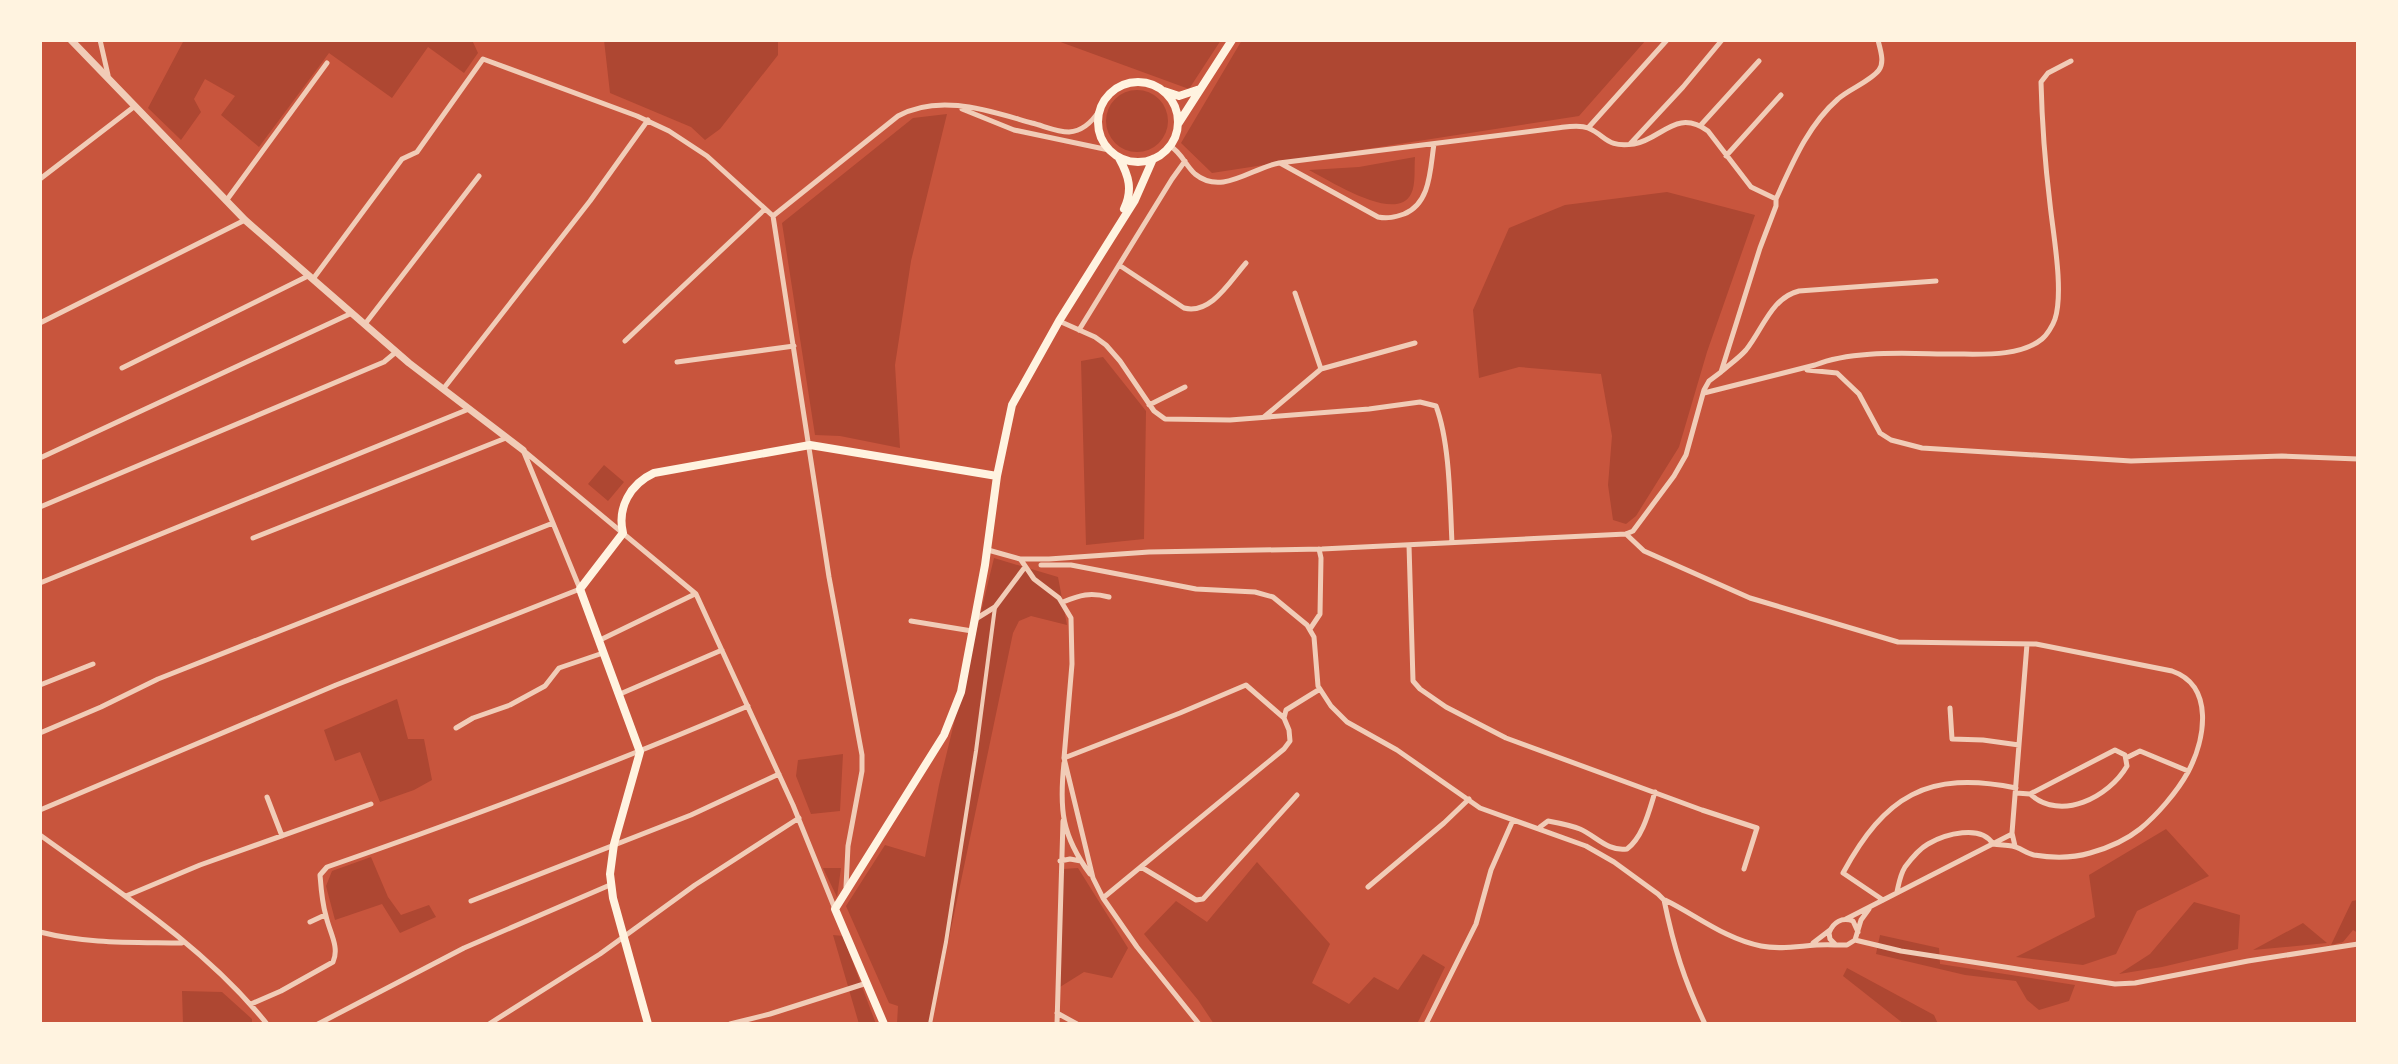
<svg xmlns="http://www.w3.org/2000/svg" width="2398" height="1064" viewBox="0 0 2398 1064" font-family="Arial,sans-serif">
	<style>
		.green { fill: #ae4732 }
		.lines { fill: none; stroke-linecap: round; stroke-linejoin: round }
		.pedestrian { stroke: #f1ccb7; stroke-width: 4 }
		.minor { stroke: #f1ccb7; stroke-width: 5 }
		.tertiary { stroke: #f1ccb7; stroke-width: 7 }
		.secondary { stroke: #fff3e0; stroke-width: 8 }
	</style>
	<rect width="100%" height="100%" fill="#c8553d"/>
	<path class="green" d="M 184,40 L 472,40 L 478,53 L 464,73 L 428,47 L 392,98 L 329,53 L 259,147 L 221,115 L 235,96 L 205,79 L 194,99 L 201,112 L 181,140 L 148,108 Z
		M 604,40 L 778,40 L 778,55 L 720,129 L 705,140 L 691,127 L 610,93 Z
		M 1055,40 L 1221,40 L 1189,89 Z
		M 1242,40 L 1646,40 L 1579,116 L 1212,173 L 1181,143 Z
		M1106 121a31 31 0 1 1 62 0a31 31 0 1 1-62 0Z
		M 947,114 L 911,261 L 895,365 L 900,448 L 840,436 L 815,435 L 782,223 L 913,118 Z
		M 1415,157 C 1414,168 1416,185 1411,194 C 1396,224 1329,180 1309,170 L 1359,167 Z
		M 1667,192 L 1755,215 L 1707,352 L 1679,447 L 1636,516 L 1626,524 L 1613,520 L 1608,485 L 1612,436 L 1601,374 L 1519,367 L 1479,378 L 1473,310 L 1509,228 L 1565,205 Z
		M 1103,357 L 1146,411 L 1144,539 L 1086,545 L 1081,361 Z
		M 604,465 L 624,482 L 608,501 L 588,484 Z
		M 994,558 L 1058,577 L 1067,625 L 1031,616 L 1019,621 L 1013,633 L 931,1024 L 897,1024 L 898,1006 L 889,1003 L 846,906 L 885,845 L 925,857 L 939,785 Z
		M 397,699 L 408,739 L 424,739 L 432,780 L 414,790 L 380,802 L 360,752 L 335,761 L 324,730 Z
		M 843,754 L 840,811 L 811,814 L 796,776 L 798,760 Z
		M 2166,829 L 2209,876 L 2137,911 L 2116,954 L 2083,965 L 2016,957 L 2095,917 L 2089,875 Z
		M 371,857 L 388,897 L 401,915 L 429,905 L 436,917 L 400,933 L 382,904 L 335,920 L 326,886 L 332,871 Z
		M 1257,862 L 1330,944 L 1312,983 L 1349,1004 L 1374,977 L 1398,990 L 1423,954 L 1445,967 L 1417,1024 L 1214,1024 L 1198,1000 L 1144,934 L 1176,901 L 1207,922 Z
		M 823,868 L 841,868 L 837,897 Z
		M 1078,868 L 1128,948 L 1112,978 L 1084,972 L 1060,987 L 1063,869 Z
		M 2358,900 L 2358,933 L 2353,930 L 2343,942 L 2331,945 L 2352,901 Z
		M 2194,902 L 2240,915 L 2238,949 L 2162,967 L 2119,974 L 2150,954 Z
		M 2303,923 L 2327,943 L 2253,950 Z
		M 833,935 L 843,936 L 876,1024 L 859,1024 Z
		M 1880,935 L 1939,948 L 1940,964 L 2075,985 L 2069,1001 L 2039,1010 L 2027,1000 L 2016,981 L 1965,975 L 1876,954 Z
		M 1847,968 L 1934,1015 L 1938,1024 L 1904,1024 L 1843,976 Z
		M 182,991 L 222,992 L 252,1019 L 252,1024 L 183,1024 Z"/>
	<g class="lines">
		<path class="pedestrian" d="M 930,1024 L 946,942 L 976,751 L 995,607"/>
		<path class="minor" d="M 100,40 L 108,75
			M 962,109 L 1014,130 L 1109,150
			M 1700,126 L 1759,61
			M 1588,128 L 1667,40
			M 1630,144 L 1683,87 L 1722,40
			M 1726,156 L 1781,95
			M 1280,163 L 1378,217 C 1388,219 1395,217 1404,214 C 1431,203 1430,169 1434,144
			M 40,179 L 135,106
			M 1776,199 C 1792,164 1808,125 1838,99 C 1849,89 1871,81 1879,70 C 1885,62 1880,49 1878,40
			M 226,201 L 327,63
			M 773,216 L 898,116 C 940,93 989,111 1032,123 C 1044,126 1057,132 1069,132 C 1083,131 1092,122 1099,111
			M 1119,265 L 1184,308 C 1211,315 1230,281 1246,263
			M 313,279 L 402,159 L 417,152 L 483,59 L 637,116 L 669,131 L 707,156 L 773,216 L 829,577 L 862,755 L 862,771 L 848,846 L 846,887
			M 1059,321 L 1095,337 L 1106,345 L 1120,361 L 1154,411 L 1165,419 L 1230,420 L 1369,409 L 1420,402 L 1436,406 C 1450,443 1450,503 1452,543
			M 40,323 L 245,220
			M 365,324 L 479,176
			M 1079,330 L 1172,179 L 1185,161
			M 625,341 L 765,209
			M 677,362 L 794,346
			M 122,368 L 308,276
			M 1321,369 L 1415,343
			M 1807,370 L 1837,373 L 1859,394 L 1880,433 L 1891,440 L 1922,448 L 2131,461 L 2282,456 L 2358,459
			M 1722,371 C 1730,364 1739,358 1746,350 C 1763,329 1771,298 1799,291 L 1936,281
			M 444,388 L 590,201 L 648,120
			M 1704,393 L 1815,365 C 1854,349 1912,354 1954,354 C 1981,354 2020,357 2042,339 C 2047,335 2053,325 2055,319 C 2064,291 2053,233 2050,204 C 2045,163 2042,123 2041,82 L 2048,73 L 2071,61
			M 1149,405 L 1185,387
			M 1264,417 L 1321,369 L 1295,293
			M 524,451 L 696,594 L 793,805 L 835,909
			M 40,458 L 352,313
			M 40,507 L 384,362 L 396,352
			M 1626,534 L 1644,551 L 1750,598 L 1898,642 L 2036,644 L 2172,671 C 2215,686 2205,740 2188,772 C 2177,792 2157,815 2140,829 C 2125,841 2108,848 2090,853 C 2073,858 2052,858 2034,855 C 2026,853 2019,847 2012,846 C 2006,845 1999,845 1993,844
			M 253,538 L 506,438
			M 1409,545 L 1413,681 L 1420,689 L 1446,707 L 1506,738 L 1702,810 L 1757,828 L 1744,869
			M 988,550 L 1020,559 L 1049,559 L 1149,552 L 1322,549 L 1626,534 L 1633,531 L 1674,476 L 1686,455 L 1704,390 L 1709,381 L 1721,372 L 1760,248 L 1776,206 L 1776,199 L 1751,187 L 1708,131 C 1676,108 1662,139 1634,144 C 1606,148 1607,136 1588,128 C 1579,124 1566,127 1557,128 L 1279,163 C 1251,168 1222,196 1195,174 C 1185,165 1182,153 1170,146
			M 1021,560 L 1034,579 L 1059,598 L 1071,618 L 1072,664 L 1064,758 L 1093,878 L 1103,898 L 1137,947 L 1199,1024
			M 1041,565 L 1071,565 L 1196,589 L 1255,592 L 1273,597 L 1307,625 L 1314,637 L 1318,686 L 1331,706 L 1347,722 L 1397,750 L 1480,808 L 1586,846 L 1614,862 L 1658,894 L 1664,900 C 1674,948 1684,980 1705,1024
			M 40,583 L 469,409
			M 1063,602 C 1080,595 1090,592 1109,597
			M 974,620 L 995,607 L 1025,567
			M 911,621 L 972,631
			M 1310,629 L 1320,614 L 1321,558 L 1319,549
			M 600,640 L 695,594
			M 40,685 L 93,664
			M 620,694 L 722,650
			M 1950,708 L 1952,739 L 1983,740 L 2019,745
			M 456,728 L 473,718 L 510,705 L 545,686 L 559,668 L 603,653
			M 40,733 L 101,707 L 158,679 L 553,523
			M 1064,758 L 1180,713 L 1246,685 L 1284,718
			M 2126,758 L 2140,751 L 2188,771
			M 1064,763 C 1059,810 1062,836 1090,874
			M 2016,793 L 2030,794 L 2115,750 L 2125,755 L 2127,766 C 2109,797 2061,822 2030,794
			M 267,797 L 282,836
			M 40,810 L 336,685 L 580,589 L 523,450
			M 1540,827 L 1548,821 C 1559,823 1570,825 1580,829 C 1596,836 1608,852 1627,849 C 1643,837 1649,811 1655,792
			M 40,835 C 119,892 205,947 267,1024
			M 2015,846 L 2012,833 L 2027,644
			M 1060,861 L 1070,859 L 1081,861
			M 1141,867 L 1196,900 L 1203,899 L 1297,795
			M 1368,887 L 1444,823 L 1469,799
			M 1897,892 C 1899,883 1900,875 1905,867 C 1911,859 1919,849 1928,844 C 1945,834 1981,824 1993,844
			M 126,896 L 200,865 L 371,804
			M 1103,898 L 1284,749 L 1290,741 L 1289,730 L 1284,718 L 1286,710 L 1320,689
			M 1665,900 C 1696,915 1725,939 1761,946 C 1786,951 1810,943 1835,945
			M 1883,900 L 1843,873 C 1885,796 1927,770 2016,788
			M 471,901 L 691,815 L 779,774
			M 1846,919 L 2012,834
			M 310,922 L 325,915
			M 40,932 C 87,944 134,942 182,943
			M 1858,932 L 1853,921 C 1842,917 1833,922 1829,933 L 1830,939 L 1836,945 L 1847,945 L 1855,940 L 1901,951 L 2115,984 L 2135,983 L 2248,961 L 2358,944
			M 1855,940 L 1861,920 L 1869,909
			M 1813,943 L 1830,930
			M 251,1004 L 281,991 L 333,962 C 340,947 329,931 326,916 C 322,903 321,888 320,875 L 327,867 C 469,818 610,765 748,706
			M 1057,1013 L 1077,1024
			M 318,1024 L 464,948 L 610,885
			M 489,1024 L 600,954 L 695,885 L 799,818
			M 730,1024 L 770,1014 L 867,983
			M 1057,1024 L 1063,821
			M 1426,1024 L 1476,924 L 1491,870 L 1513,820"/>
		<path class="tertiary" d="M 71,40 L 245,220 L 409,363 L 523,450"/>
		<path class="secondary" d="M1098 122a40 40 0 1 1 80 0a40 40 0 1 1-80 0Z
			M 1164,91 L 1179,96 L 1200,89
			M 1178,124 L 1232,40
			M 1119,158 C 1129,176 1133,190 1124,209
			M 648,1024 L 613,898 L 610,874 L 614,844 L 640,752 L 580,589 L 623,533 C 617,508 630,484 654,473 L 810,445 L 997,476
			M 884,1024 L 835,909 L 944,735 L 961,692 L 985,565 L 997,476 L 1012,405 L 1059,321 L 1135,200 L 1153,159"/>
	</g>
	<rect width="2398" height="1064" fill="none" stroke="#fff3e0" stroke-width="84"/>
</svg>
